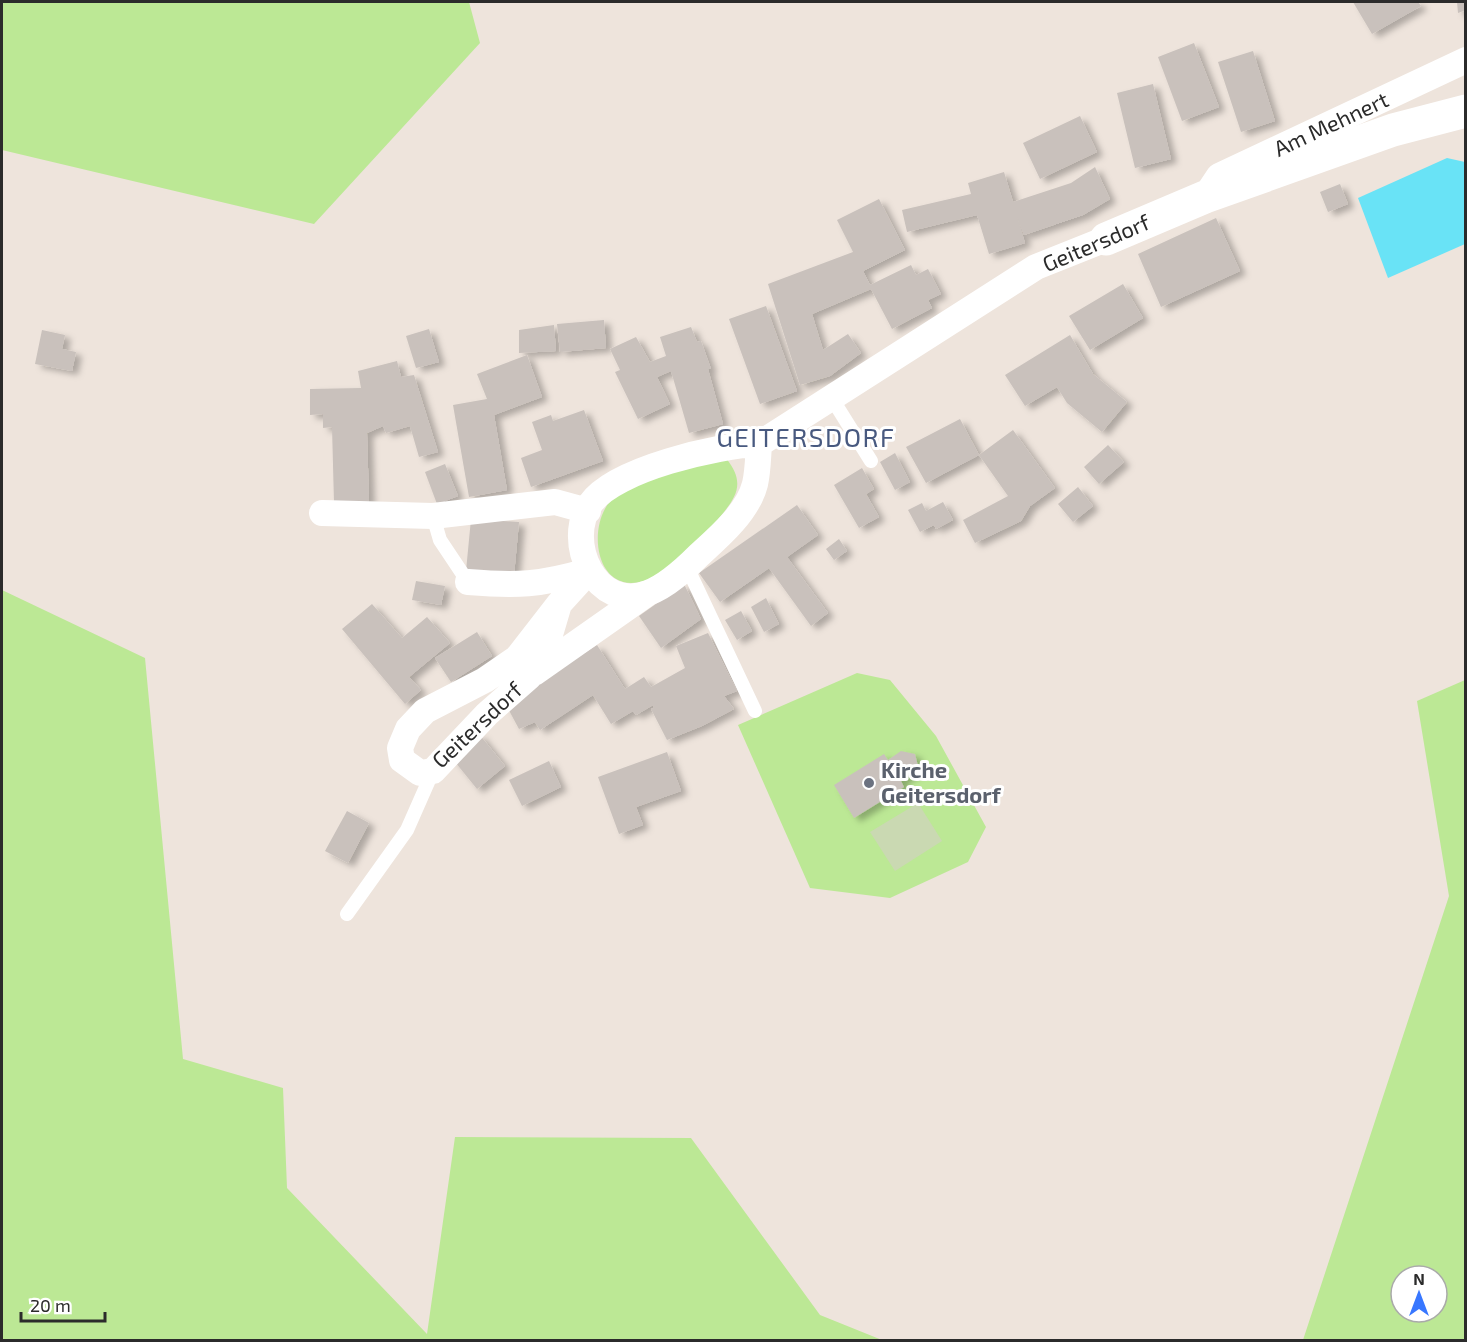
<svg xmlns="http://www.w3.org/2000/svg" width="1467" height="1342" viewBox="0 0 1467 1342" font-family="'Exo 2',sans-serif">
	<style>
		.green { fill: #bce895; fill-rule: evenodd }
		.cemetery { fill: #cad9b2 }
		.water { fill: #69e3f6 }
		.building { fill: #c9c1bc; filter: url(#shadow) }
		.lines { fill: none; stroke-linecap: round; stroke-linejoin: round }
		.lane { stroke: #fff; stroke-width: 14 }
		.street { stroke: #fff; stroke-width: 26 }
		.secondary { stroke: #fff; stroke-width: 33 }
		.worship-dot { fill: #6b7280; stroke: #fff; stroke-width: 2 }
		.labels { text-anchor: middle; stroke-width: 6; stroke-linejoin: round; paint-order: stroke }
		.street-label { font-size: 22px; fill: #2b2b2b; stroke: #fff }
		.worship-label { font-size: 22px; font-weight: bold; fill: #5b616d; stroke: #fff; text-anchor: start }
		.quarter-label { font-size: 26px; letter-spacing: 1.5px; fill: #48597f; stroke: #fff }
	</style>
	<defs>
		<filter id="shadow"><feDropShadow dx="6" dy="4" stdDeviation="3" flood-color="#0004"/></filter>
	</defs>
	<rect width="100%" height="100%" fill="#eee4dc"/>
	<path class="green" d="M 2,2 L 469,2 L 480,43 L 314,224 L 2,150 Z
		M 726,458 C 745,482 738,495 720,517 C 705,535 666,575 644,581 C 599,594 588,537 606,507 C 609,501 617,496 623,492 C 643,476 700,464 726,458 Z
		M 2,590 L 145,658 L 183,1059 L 283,1088 L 287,1188 L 427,1334 L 455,1137 L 691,1138 L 820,1315 L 882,1340 L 2,1340 Z
		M 857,673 L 890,680 L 936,736 L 986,827 L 968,862 L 890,898 L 810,888 L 738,725 Z
		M 1465,680 L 1465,1340 L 1303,1340 L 1449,896 L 1417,701 ZM 1401,1276 L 1437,1276 L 1437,1312 L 1401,1312 Z"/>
	<path class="cemetery" d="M 918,803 L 942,841 L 895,871 L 870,832 Z"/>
	<path class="water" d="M 1447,158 L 1465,162 L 1465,244 L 1388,278 L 1358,198 Z"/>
	<path class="building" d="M 1353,2 L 1418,2 L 1421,6 L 1372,34 Z
		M 1457,2 L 1466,2 L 1466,10 L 1458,13 Z
		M 1194,43 L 1219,107 L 1182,121 L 1158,57 Z
		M 1253,51 L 1275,121 L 1241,132 L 1218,62 Z
		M 1153,84 L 1171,159 L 1135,168 L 1117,93 Z
		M 1080,116 L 1097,152 L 1040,179 L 1023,143 Z
		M 1095,167 L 1110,199 L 1083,215 L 1024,235 L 1017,217 L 1025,243 L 989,254 L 977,215 L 907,232 L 902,210 L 971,194 L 968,183 L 1004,172 L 1013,202 L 1071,183 Z
		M 1340,184 L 1348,204 L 1328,212 L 1320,192 Z
		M 879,199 L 905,250 L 863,271 L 870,285 L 911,265 L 916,275 L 928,269 L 941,294 L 928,300 L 932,308 L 892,329 L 871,289 L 812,314 L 823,350 L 848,334 L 861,353 L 830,376 L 800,385 L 768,284 L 853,252 L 837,220 Z
		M 1216,218 L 1240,271 L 1161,307 L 1138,254 Z
		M 1123,284 L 1143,318 L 1090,350 L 1069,316 Z
		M 766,306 L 797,391 L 760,404 L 729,319 Z
		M 604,320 L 606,348 L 560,352 L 557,324 Z
		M 554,325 L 556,351 L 519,353 L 519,330 Z
		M 691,327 L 697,342 L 701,341 L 711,369 L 708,369 L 723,424 L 689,433 L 671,371 L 657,377 L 670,404 L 638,419 L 615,372 L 620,370 L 610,349 L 636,337 L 650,362 L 666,356 L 660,337 Z
		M 429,329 L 439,362 L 416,368 L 406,336 Z
		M 42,330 L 65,335 L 62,349 L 76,352 L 72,371 L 35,364 Z
		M 1070,335 L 1093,374 L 1127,402 L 1102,432 L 1067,403 L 1057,387 L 1025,406 L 1005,375 Z
		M 527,355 L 542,397 L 494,415 L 507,490 L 469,497 L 453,405 L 487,399 L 477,374 Z
		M 397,361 L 401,377 L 414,375 L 438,452 L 419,457 L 410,426 L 386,433 L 383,426 L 367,433 L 369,502 L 334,503 L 332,427 L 323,428 L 323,414 L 310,415 L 310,389 L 361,388 L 358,371 Z
		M 584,410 L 603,461 L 531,487 L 521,458 L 542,450 L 532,422 L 551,415 L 553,421 Z
		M 960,419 L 979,455 L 926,483 L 906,447 Z
		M 1013,430 L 1055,488 L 1030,506 L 1021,521 L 975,543 L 963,520 L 1008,496 L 979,455 Z
		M 1108,445 L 1124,462 L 1099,484 L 1084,467 Z
		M 895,453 L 910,482 L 895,490 L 880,462 Z
		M 445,464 L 458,496 L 437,504 L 425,472 Z
		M 862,468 L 874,489 L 866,494 L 879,517 L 859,528 L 834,485 Z
		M 1078,487 L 1093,506 L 1073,522 L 1058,504 Z
		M 943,502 L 953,520 L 936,529 L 934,525 L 920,532 L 908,510 L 922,503 L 926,511 Z
		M 797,505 L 818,535 L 787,557 L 828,613 L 811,626 L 769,568 L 720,602 L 699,573 Z
		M 471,519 L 519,522 L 514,575 L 466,571 Z
		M 839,539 L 847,551 L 834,560 L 826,549 Z
		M 416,581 L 445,586 L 441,605 L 412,600 Z
		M 684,584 L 701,619 L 661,648 L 639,616 Z
		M 766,598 L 779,624 L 764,632 L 751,607 Z
		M 372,604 L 402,638 L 427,617 L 450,643 L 409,677 L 421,690 L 405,704 L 342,629 Z
		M 741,611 L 752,631 L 737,640 L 725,620 Z
		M 477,632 L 492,656 L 451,682 L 435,658 Z
		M 708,633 L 737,691 L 724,696 L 734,709 L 702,726 L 667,740 L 651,709 L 654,708 L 653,705 L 636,715 L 633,711 L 611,724 L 593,695 L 540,730 L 535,722 L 519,729 L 505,703 L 597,645 L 625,689 L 644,677 L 651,687 L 685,668 L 676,646 Z
		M 479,734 L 505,766 L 477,789 L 451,757 Z
		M 901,751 L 915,754 L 918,766 L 914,773 L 901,781 L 904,787 L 854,818 L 834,785 L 884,754 L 888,760 Z
		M 667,752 L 681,791 L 636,807 L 643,825 L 619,834 L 598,777 Z
		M 549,761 L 561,787 L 522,806 L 509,780 Z
		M 347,811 L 369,823 L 348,863 L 325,851 Z"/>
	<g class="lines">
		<path class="lane" d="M 831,397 L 871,461
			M 433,516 L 440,540 L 468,582
			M 687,567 L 755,711
			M 347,914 L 407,830 L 433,771"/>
		<path class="street" d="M 1207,194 L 1219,176 L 1466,60
			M 759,444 C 758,457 758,471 755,484 C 748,512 719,537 699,555 C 685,569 667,586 648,593 C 597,613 563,542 591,503 C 615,469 719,445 759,444 L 1036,267 L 1106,239
			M 322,513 L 433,516 L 555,502 L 588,511
			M 468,582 C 517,586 540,585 588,571
			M 559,604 L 546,648 L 529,677 L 487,714 L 433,771 L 420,773 L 402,760 L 400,748 L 408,729 L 425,711 L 485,680 L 517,658 L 559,604 L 589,571
			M 534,673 L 648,593"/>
		<path class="secondary" d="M 1106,239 L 1205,197 L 1393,130 L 1466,111"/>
	</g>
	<circle class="worship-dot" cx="869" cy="783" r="6"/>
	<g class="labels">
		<g class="street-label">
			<text transform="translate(1331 124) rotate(-25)" y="8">Am Mehnert</text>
			<text transform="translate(1096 243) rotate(-23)" y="8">Geitersdorf</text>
			<text transform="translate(477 725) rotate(-43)" y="8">Geitersdorf</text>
		</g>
		<g class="worship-label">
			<text x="881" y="778">Kirche<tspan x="881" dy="25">Geitersdorf</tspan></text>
		</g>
		<g class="quarter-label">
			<text x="806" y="447">GEITERSDORF</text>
		</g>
	</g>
	<rect width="1467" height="1342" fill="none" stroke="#2b2b2b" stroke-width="6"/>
	<g transform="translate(1419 1294)"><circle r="28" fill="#ffffff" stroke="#aaaaaa" stroke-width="1.5"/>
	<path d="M0-4.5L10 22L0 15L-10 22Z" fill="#3877ff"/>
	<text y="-9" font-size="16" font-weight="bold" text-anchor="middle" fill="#2b2b2b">N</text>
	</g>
	<path d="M21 1312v9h84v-9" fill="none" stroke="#2b2b2b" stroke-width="3"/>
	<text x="30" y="1312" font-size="18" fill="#2b2b2b" stroke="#ffffff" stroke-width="4.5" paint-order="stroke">20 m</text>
</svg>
